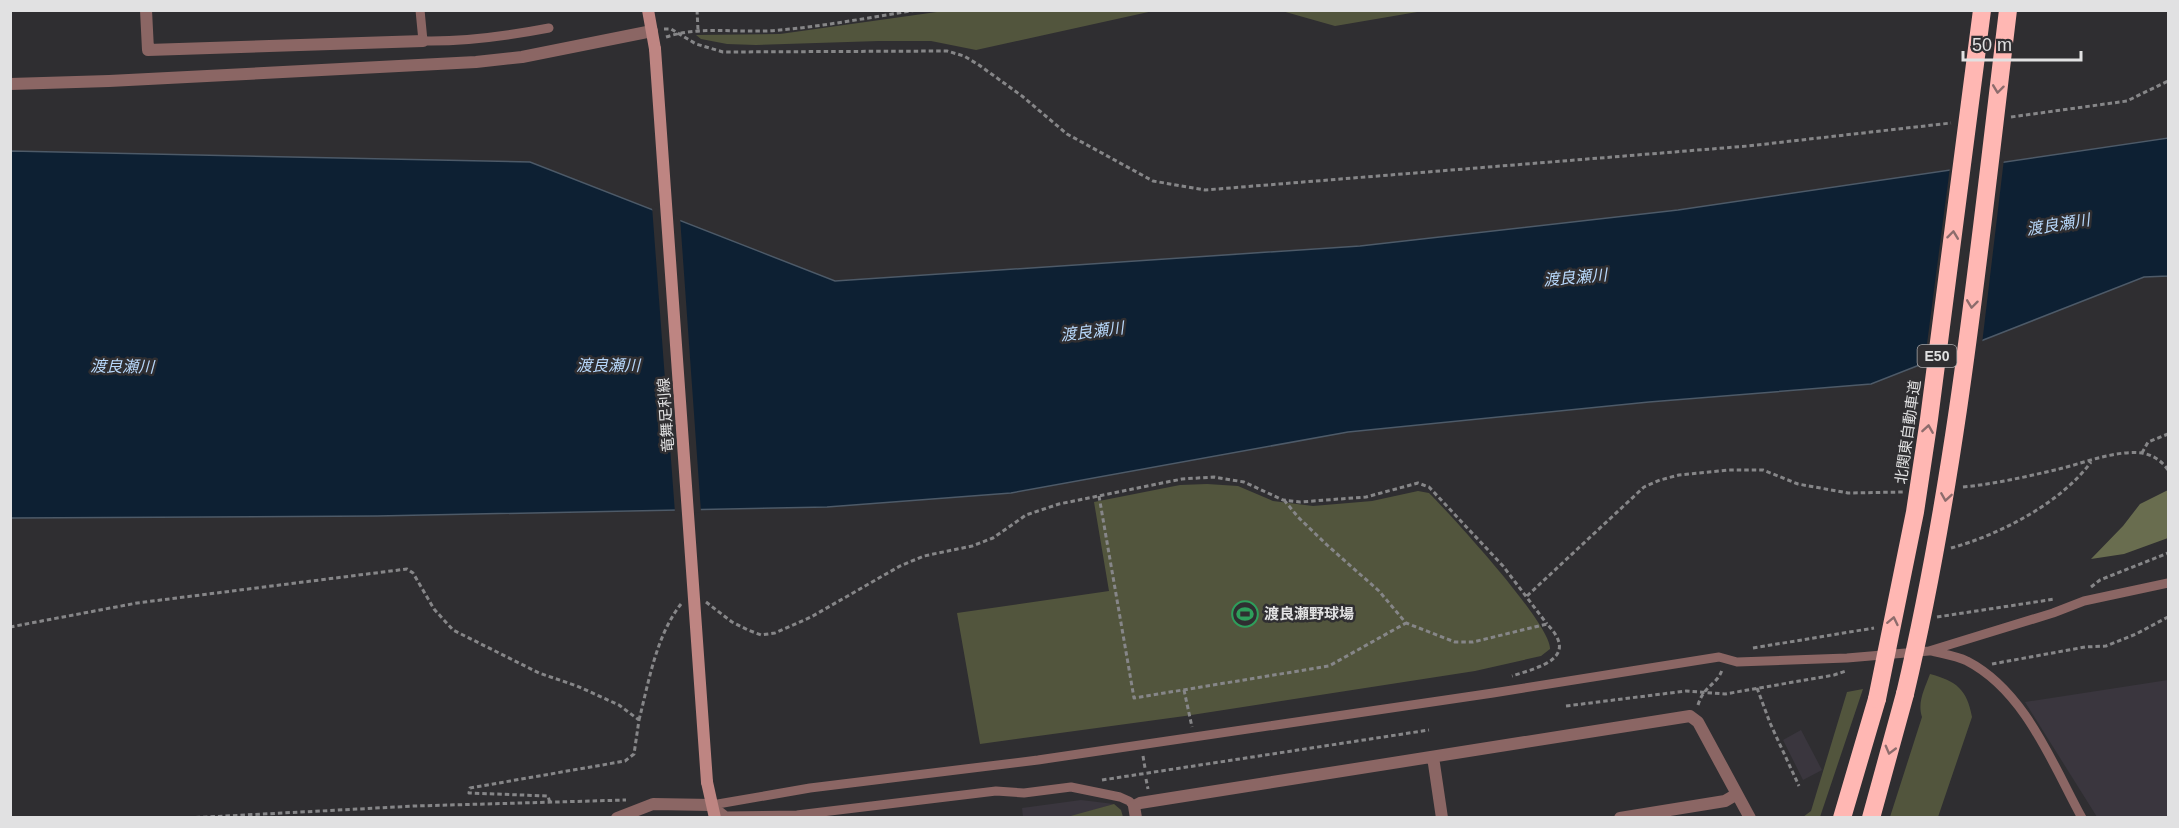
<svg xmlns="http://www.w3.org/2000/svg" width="2179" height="828" viewBox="0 0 2179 828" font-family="Arial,'Noto Sans JP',sans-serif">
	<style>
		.built { fill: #3a363e }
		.green { fill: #52553d }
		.forest { fill: #696d4f }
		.water { fill: #0d2033; stroke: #4d5a68; stroke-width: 1.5 }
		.pier { fill: #2f2e31 }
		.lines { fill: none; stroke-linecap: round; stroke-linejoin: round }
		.path { stroke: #868688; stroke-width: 3; stroke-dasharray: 4.5 3; stroke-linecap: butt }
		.lane { stroke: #8b6664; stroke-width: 9 }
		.street { stroke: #8b6664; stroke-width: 12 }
		.secondary { stroke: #be8582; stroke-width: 12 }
		.highway { stroke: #ffb7b3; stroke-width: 18 }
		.secondary-bridge { stroke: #be8582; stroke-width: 12 }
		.highway-bridge { stroke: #ffb7b3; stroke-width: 18 }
		.oneway { stroke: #8d6c6c }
		.labels { text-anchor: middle; stroke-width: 5; stroke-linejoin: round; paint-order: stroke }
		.shield { fill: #2f2e31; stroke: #acabad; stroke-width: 1.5 }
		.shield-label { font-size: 14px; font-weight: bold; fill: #e1e1e2 }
		.street-label { font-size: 15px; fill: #e1e1e2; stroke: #2f2e31 }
		.poi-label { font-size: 15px; font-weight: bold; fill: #e1e1e2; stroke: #2f2e31; text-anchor: start }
		.water-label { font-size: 16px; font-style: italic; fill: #b7d7fa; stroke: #2f2e31 }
	</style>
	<rect width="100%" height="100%" fill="#2f2e31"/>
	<path class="built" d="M 2168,680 L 2168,817 L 2097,817 L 2025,702 Z
		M 1801,730 L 1822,770 L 1803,780 L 1783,740 Z
		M 1081,800 L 1114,804 L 1067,818 L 1023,817 L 1022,808 Z"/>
	<path class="green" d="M 951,10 L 1153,11 L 976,50 L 931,41 L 879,41 L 756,45 L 727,44 L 701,39 L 696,35 L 780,34 Z
		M 1282,11 L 1282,10 L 1423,11 L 1335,26 Z
		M 1207,484 L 1238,486 L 1273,501 L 1313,506 L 1372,501 L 1418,491 L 1429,493 C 1451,515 1552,625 1550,649 L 1541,656 L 1475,671 L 1185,716 L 980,744 L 957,613 L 1109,591 L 1094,502 L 1180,485 Z
		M 1930,674 C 1956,681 1967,689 1972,717 L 1938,817 L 1890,817 L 1922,717 C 1917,702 1925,688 1930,674 Z
		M 1863,689 L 1820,817 L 1803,817 L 1811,811 L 1847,692 Z
		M 1114,804 L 1121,810 L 1123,817 L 1067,817 Z"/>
	<path class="forest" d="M 2168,490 L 2168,538 L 2124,554 L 2091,559 L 2123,526 L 2140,504 Z"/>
	<path class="water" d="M 2168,138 L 2168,276 L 2144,277 L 1871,384 L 1649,402 L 1348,432 L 1011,493 L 827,507 L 377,516 L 11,518 L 11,151 L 530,162 L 835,281 L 1360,246 L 1678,210 Z"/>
	<path class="pier" d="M 2004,159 L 1982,344 L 1924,367 L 1950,167 Z
		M 652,206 L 680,217 L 701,512 L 675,513 Z"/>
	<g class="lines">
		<path class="path" d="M 697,10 L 698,30
			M 664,29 L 671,29 L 696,44 L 723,52 L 947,51 L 964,56 L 979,65 L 1022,96 L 1067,134 L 1153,181 L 1205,190 L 1748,146 L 1951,123
			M 666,37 C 703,25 742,34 780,30 C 826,26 872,17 917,10
			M 2011,117 L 2127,101 L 2168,81
			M 2142,453 L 2148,442 L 2168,434
			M 1963,487 C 1994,484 2025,477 2055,470 C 2082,464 2113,450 2142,453 C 2153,455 2162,461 2168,470
			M 1099,496 L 1134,698 L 1329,666 L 1406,623
			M 1284,500 L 1298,517 L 1327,545 L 1379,591 L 1406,623 L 1455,642 L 1473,642 L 1547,624 C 1580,658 1540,667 1512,676
			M 1951,548 C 1999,535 2061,503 2091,462
			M 2091,587 L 2100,580 L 2168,553
			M 1527,596 L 1644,487 L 1660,480 L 1679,475 L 1728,470 L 1763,470 L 1798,484 L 1848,493 L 1903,492
			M 706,602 L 732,622 L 748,630 L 761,635 L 775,633 L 811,617 L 900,566 L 924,556 L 972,546 L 993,538 L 1026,515 L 1059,504 L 1182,479 L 1214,477 L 1244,482 L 1283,500 L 1300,502 L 1366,497 L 1418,483 L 1429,487 L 1503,566 L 1547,624
			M 1937,617 L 2055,599
			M 10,627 L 137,603 L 407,569 L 413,573 L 434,609 L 453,630 L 539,673 L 577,686 L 619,705 L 639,720 L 634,754 L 625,761 L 470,788 L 469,793 L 548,796 L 550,803
			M 1753,648 L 1874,628
			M 1992,664 L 2085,647 L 2106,646 L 2136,634 L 2168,617
			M 1757,688 L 1770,723 L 1799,786
			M 1184,690 L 1192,727
			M 1698,705 C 1704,685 1717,685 1722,670
			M 1566,706 L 1686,691 L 1725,694 L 1834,675 L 1846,671
			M 639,720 C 649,681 656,636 681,604
			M 1143,756 L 1145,768
			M 1146,779 L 1148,789
			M 1102,780 L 1429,730
			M 188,818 L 415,806 L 626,800"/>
		<path class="lane" d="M 420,10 L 423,41 C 466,42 507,36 549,28
			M 1931,651 C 1943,654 1956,656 1967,661 C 2025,691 2052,763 2082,818
			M 712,805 L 810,788 L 1038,760 L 1493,693 L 1719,657 L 1737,662 L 1847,658 L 1929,651 L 2053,613 L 2084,601 L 2168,583
			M 712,805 L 726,816 L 797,815 L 996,791 L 1024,793 L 1071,787 L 1120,797 L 1129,801 L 1134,806"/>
		<path class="street" d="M 146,10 L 148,50 L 423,41
			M 10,84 L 109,81 L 476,62 L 522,57 L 652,31
			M 1433,757 L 1442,818
			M 617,818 L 653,804 L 712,805
			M 1136,818 L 1134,806 L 1140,803 L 1690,716 L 1698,722 L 1750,818
			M 1620,818 L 1725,801 L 1737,794"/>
		<path class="secondary" d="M 648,10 L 655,49
			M 707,782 L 715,818"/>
		<path class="highway" d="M 1842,818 L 1877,699
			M 1871,818 L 1905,694"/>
		<path class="secondary-bridge" d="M 655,49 L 707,782"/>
		<path class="highway-bridge" d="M 1905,694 C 1958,469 1980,239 2008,10
			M 1877,699 L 1915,512 L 1929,419 L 1982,10"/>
	</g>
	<defs><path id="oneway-chevron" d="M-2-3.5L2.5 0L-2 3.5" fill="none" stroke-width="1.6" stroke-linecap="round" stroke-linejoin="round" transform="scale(1.5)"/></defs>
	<g class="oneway">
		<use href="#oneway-chevron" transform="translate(1998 89) rotate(97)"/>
		<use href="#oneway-chevron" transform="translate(1953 235) rotate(-83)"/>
		<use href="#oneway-chevron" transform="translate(1972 304) rotate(97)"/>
		<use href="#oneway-chevron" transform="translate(1928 429) rotate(-81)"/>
		<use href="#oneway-chevron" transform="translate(1946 497) rotate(99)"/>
		<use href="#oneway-chevron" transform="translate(1893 621) rotate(-78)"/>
		<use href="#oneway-chevron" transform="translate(1890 750) rotate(105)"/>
	</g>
	<defs>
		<g id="stadium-ring" transform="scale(1.35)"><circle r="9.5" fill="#2f2e31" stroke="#2e9e5b" stroke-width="1.5"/><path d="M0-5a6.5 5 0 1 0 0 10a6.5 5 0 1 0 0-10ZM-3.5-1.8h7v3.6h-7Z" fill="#2e9e5b"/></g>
	</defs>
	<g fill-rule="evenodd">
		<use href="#stadium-ring" x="1245" y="614"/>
	</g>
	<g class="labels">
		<rect class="shield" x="1917.5" y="345" width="39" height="22" rx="4.5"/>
		<g class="shield-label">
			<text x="1937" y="361">E50</text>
		</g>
		<g class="street-label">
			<text transform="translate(666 415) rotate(-94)" y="5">竜舞足利線</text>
			<text transform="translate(1908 432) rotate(-82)" y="5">北関東自動車道</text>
		</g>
		<g class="poi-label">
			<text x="1264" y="619">渡良瀬野球場</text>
		</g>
		<g class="water-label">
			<text transform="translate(2058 224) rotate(-9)" y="6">渡良瀬川</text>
			<text transform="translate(1575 277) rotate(-5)" y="6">渡良瀬川</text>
			<text transform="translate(1092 331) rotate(-7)" y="6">渡良瀬川</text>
			<text x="608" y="371">渡良瀬川</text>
			<text transform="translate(122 366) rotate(1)" y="6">渡良瀬川</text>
		</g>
	</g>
	<rect width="2179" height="828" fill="none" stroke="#e1e1e2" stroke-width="24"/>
	<path d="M1963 51v9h118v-9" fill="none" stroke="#e1e1e2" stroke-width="3"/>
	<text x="1972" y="51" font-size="18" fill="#e1e1e2" stroke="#2f2e31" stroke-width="4.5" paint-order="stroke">50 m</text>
</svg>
